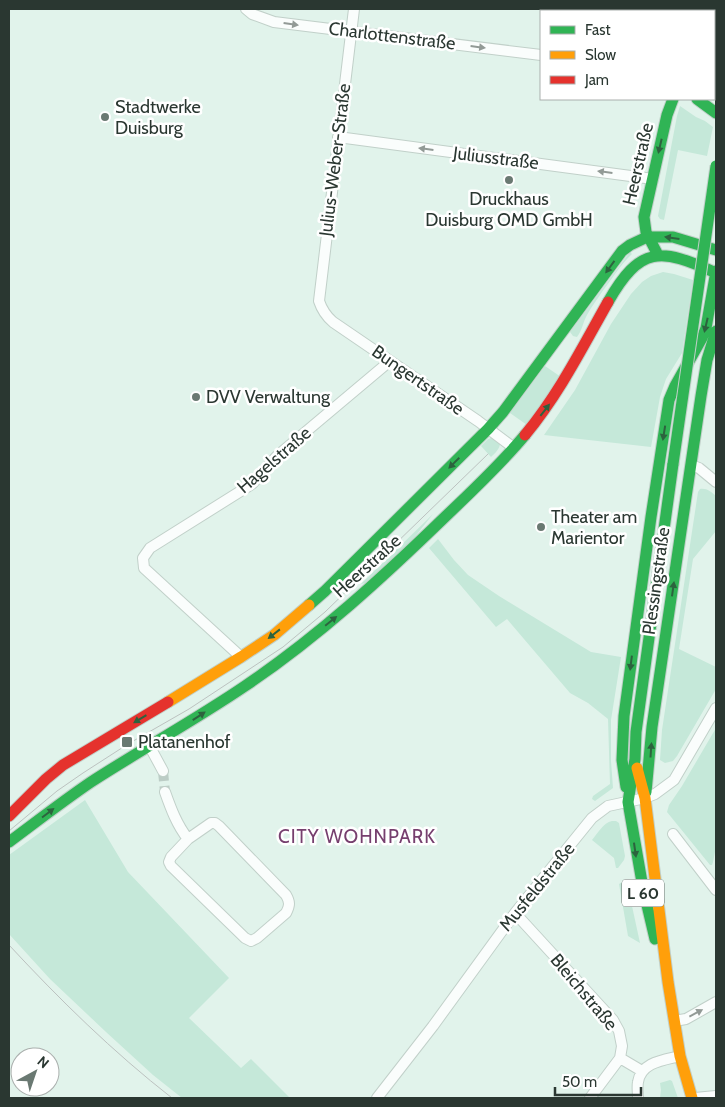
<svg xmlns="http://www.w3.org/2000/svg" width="725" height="1107" viewBox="0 0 725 1107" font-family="Cabin,sans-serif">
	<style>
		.green { fill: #c5e8d9 }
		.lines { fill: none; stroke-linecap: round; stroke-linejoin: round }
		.street-tunnel { stroke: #bccdc6; stroke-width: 10; stroke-dasharray: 10 5; stroke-linecap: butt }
		.street-casing { stroke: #c1d0c9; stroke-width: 12 }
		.fast-casing { stroke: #c1d0c9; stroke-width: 13 }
		.slow-casing { stroke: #c1d0c9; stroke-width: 13 }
		.jam-casing { stroke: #c1d0c9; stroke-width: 13 }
		.street { stroke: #fafdfc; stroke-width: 10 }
		.fast { stroke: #30b455; stroke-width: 11 }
		.slow { stroke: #ff9f0a; stroke-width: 11 }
		.jam { stroke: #e5322d; stroke-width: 11 }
		.tram { stroke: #bcc2c0; stroke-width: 1 }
		.fast-bridge-casing { stroke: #c1d0c9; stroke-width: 13; stroke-linecap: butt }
		.fast-bridge { stroke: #30b455; stroke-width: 11 }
		.oneway { fill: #929a96 }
		.oneway2 { fill: #2c633e }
		.poi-dot { fill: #6a7972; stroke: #fff; stroke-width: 2 }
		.labels { text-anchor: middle; stroke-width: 5; stroke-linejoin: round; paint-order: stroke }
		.shield { fill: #fff; stroke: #6a736f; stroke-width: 1 }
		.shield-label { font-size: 16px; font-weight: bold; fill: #2a3731 }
		.street-label { font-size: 18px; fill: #2a3731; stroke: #fff }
		.poi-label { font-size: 18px; fill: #2a3731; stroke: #fff; text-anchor: start }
		.neighbourhood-label { font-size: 19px; letter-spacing: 1px; fill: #763f6e; stroke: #fff }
	</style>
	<rect width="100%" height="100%" fill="#e1f3eb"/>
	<path class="green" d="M 680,106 L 696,117 L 705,121 L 713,127 L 707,156 L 678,150 L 664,220 L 660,219 L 658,216 L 677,116 Z
		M 630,252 L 632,254 C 620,265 612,279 602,292 C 597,300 591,307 587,315 C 583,322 582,331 577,337 L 573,336 L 570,332 Z
		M 663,272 L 674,274 L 693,280 L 682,353 L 666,379 L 660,397 L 651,447 L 544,435 L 575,390 L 611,324 L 631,294 L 642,282 L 651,276 Z
		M 545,366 L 561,377 L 527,425 L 510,413 Z
		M 491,438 C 507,440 498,451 491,457 L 481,446 L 488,439 Z
		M 700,489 C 707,488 711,492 716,496 L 716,531 L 693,559 L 679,649 L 716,667 L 716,689 L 677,756 L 673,761 L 665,763 L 660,760 L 662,730 L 698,492 Z
		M 433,514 L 406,548 L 365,583 L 361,584 Z
		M 438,539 L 454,560 L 468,575 L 499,596 L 591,652 L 621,657 L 611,720 L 611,761 L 613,788 L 595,801 L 592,799 L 593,796 L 610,784 L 608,719 L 588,703 L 570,693 L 507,619 L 496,627 L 429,548 Z
		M 716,728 L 716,847 L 713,862 L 712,865 L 710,865 L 667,812 L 669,805 L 682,786 Z
		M 85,800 L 128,872 L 229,978 L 189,1018 L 241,1068 L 251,1059 L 290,1098 L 182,1098 L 153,1075 L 106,1032 L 50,979 L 9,934 L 9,855 Z
		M 612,821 L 616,821 L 619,823 L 625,856 L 624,860 L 618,868 L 616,868 L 614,858 L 592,840 C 598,833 603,823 612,821 Z
		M 627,879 L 628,879 L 632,906 L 640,943 L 628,936 L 619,884 Z
		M 670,1080 L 672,1081 L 678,1098 L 660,1098 L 661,1090 L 660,1083 Z"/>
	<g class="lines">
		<path class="street-tunnel" d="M 163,771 L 165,792"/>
		<g class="street-casing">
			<path id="street" d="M 246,9 L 252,14 L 274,22 L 541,55
				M 354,9 L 319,301 C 322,310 326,316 333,322 L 478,421 L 514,448
				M 338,137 L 653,179
				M 691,465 L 699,468 L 716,482
				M 241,657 L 144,568 L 143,558 L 150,548 L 252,484 L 277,456 L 390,361
				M 150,747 L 163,771
				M 165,792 C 171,809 177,825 188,839 L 171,857 L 169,862 L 171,866 L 245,938 L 251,941 L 257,938 L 286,913 C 290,905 290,902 286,895 L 219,826 L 215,823 L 211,823 L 188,839
				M 673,834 L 716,890
				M 515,913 L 613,1020 L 619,1031 L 622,1046 L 620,1058 L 590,1098
				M 674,1021 L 686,1019 L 716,1002
				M 620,1058 L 642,1071
				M 377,1098 L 433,1026 L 515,913 L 592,818 L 608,806 L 645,798 L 655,794 L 674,780 L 716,708
				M 638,1098 C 638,1093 637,1087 638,1082 C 641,1062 664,1060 680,1056
				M 695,1098 L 716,1096"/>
		</g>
		<g class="fast-casing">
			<path id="fast" d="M 630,9 L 631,11
				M 687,9 L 687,11
				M 714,75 L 716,76
				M 697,99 L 716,113
				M 658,255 L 646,232 L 644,217 L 667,115 L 673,99
				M 608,302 C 640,246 660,247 716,273
				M 309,605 L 325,591 L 488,429 L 503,412 L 622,251 L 630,245 L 647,237 L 673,237 L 716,250
				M 626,787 L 622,760 L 624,716 L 651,517 L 669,400 L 675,386 L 702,338 L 706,328 L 716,271
				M 646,792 L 652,727 L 701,396 L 707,360 L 716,331
				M 628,802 L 643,888 L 655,939
				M 628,802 L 635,759 L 636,732 L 673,464
				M 9,842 C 36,822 63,801 91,782 C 142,749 195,720 245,686 C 318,637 383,577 446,516 C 474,489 501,464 525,435"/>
		</g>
		<g class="slow-casing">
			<path id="slow" d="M 168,702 L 241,657 L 274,635 L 309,605
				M 637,768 L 645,798
				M 645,798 L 668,982 L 680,1056 L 692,1098"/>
		</g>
		<g class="jam-casing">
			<path id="jam" d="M 525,435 C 559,394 582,348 608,302
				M 9,816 L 46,779 L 63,765 L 168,702"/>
		</g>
		<use href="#street" class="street"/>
		<use href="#fast" class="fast"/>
		<use href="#slow" class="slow"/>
		<use href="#jam" class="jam"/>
		<path class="tram" d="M 9,831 L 57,791 L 83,773 L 128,744 L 189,709 L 283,647 L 325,612 L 488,454
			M 9,945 C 59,999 113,1052 172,1098"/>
		<g class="fast-bridge-casing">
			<path id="fast-bridge" d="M 673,464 L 716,166"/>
		</g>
		<use href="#fast-bridge" class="fast-bridge"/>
	</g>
	<defs><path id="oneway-solid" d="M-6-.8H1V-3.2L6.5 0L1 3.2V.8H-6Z" transform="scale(1.25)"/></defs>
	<g class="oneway">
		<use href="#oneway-solid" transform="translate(291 24) rotate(8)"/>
		<use href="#oneway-solid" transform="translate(478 47) rotate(7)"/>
		<use href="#oneway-solid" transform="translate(426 149) rotate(-173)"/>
		<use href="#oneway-solid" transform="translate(605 172) rotate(-173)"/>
		<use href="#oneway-solid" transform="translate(696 1013) rotate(-28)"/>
	</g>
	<g class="oneway2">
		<use href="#oneway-solid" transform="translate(660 146) rotate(103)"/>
		<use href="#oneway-solid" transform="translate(672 238) rotate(-172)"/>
		<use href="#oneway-solid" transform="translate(610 267) rotate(126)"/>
		<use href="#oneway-solid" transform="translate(706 325) rotate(103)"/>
		<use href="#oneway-solid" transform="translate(545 410) rotate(-52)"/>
		<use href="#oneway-solid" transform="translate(664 433) rotate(99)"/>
		<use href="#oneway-solid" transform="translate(454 463) rotate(135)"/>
		<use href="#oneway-solid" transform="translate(673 589) rotate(-82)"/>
		<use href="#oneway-solid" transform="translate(331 621) rotate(-39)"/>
		<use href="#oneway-solid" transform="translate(274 634) rotate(142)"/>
		<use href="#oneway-solid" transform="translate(631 663) rotate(97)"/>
		<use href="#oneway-solid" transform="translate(199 716) rotate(-33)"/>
		<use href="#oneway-solid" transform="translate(140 719) rotate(149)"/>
		<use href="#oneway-solid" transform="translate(651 750) rotate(-86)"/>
		<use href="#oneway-solid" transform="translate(48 813) rotate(-37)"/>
		<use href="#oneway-solid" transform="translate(635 850) rotate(82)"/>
	</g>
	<g class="poi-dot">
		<circle cx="105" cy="117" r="5"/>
		<circle cx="509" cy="180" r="5"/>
		<circle cx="196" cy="397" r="5"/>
		<circle cx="541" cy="527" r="5"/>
		<rect x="121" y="736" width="12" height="12" rx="2.5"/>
	</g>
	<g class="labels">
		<rect class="shield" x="622" y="879.5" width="42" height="27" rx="4"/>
		<g class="shield-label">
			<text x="643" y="899">L 60</text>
		</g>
		<g class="street-label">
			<text transform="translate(392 36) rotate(7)" y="6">Charlottenstraße</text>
			<text transform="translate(496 158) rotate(7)" y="6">Juliusstraße</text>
			<text transform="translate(335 160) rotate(-83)" y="6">Julius-Weber-Straße</text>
			<text transform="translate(638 164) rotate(-77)" y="6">Heerstraße</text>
			<text transform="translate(418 380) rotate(35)" y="6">Bungertstraße</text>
			<text transform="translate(274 460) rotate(-41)" y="6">Hagelstraße</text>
			<text transform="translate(367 566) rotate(-42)" y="6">Heerstraße</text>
			<text transform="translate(656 581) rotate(-82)" y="6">Plessingstraße</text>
			<text transform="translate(537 887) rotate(-51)" y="6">Musfeldstraße</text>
			<text transform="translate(584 992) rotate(50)" y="6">Bleichstraße</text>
		</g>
		<g class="poi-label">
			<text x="115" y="113">Stadtwerke<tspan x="115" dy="21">Duisburg</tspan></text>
			<text x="509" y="205" text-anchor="middle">Druckhaus<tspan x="509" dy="21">Duisburg OMD GmbH</tspan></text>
			<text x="206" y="403">DVV Verwaltung</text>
			<text x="551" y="523">Theater am<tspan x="551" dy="21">Marientor</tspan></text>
			<text x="138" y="748">Platanenhof</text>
		</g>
		<g class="neighbourhood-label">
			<text x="357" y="843">CITY WOHNPARK</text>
		</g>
	</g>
	<rect width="725" height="1107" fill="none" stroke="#2a3731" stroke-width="20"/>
	<rect x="540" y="10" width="175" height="90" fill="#ffffff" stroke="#aaafad"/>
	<rect x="550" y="26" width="25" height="8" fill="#30b455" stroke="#aaafad"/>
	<text x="585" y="35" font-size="15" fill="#2a3731">Fast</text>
	<rect x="550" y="51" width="25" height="8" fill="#ff9f0a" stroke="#aaafad"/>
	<text x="585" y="60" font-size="15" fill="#2a3731">Slow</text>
	<rect x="550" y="76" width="25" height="8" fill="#e5322d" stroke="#aaafad"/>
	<text x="585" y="85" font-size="15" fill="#2a3731">Jam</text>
	<g transform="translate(35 1072) rotate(40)"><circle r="24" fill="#ffffff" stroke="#aaafad"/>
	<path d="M0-4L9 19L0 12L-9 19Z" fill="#6a7972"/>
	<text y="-8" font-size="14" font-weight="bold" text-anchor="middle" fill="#2a3731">N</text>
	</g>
	<path d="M555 1087v8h86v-8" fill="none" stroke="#2a3731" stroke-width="2.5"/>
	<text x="562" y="1087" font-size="15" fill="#2a3731" stroke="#ffffff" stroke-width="4" paint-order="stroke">50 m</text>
</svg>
